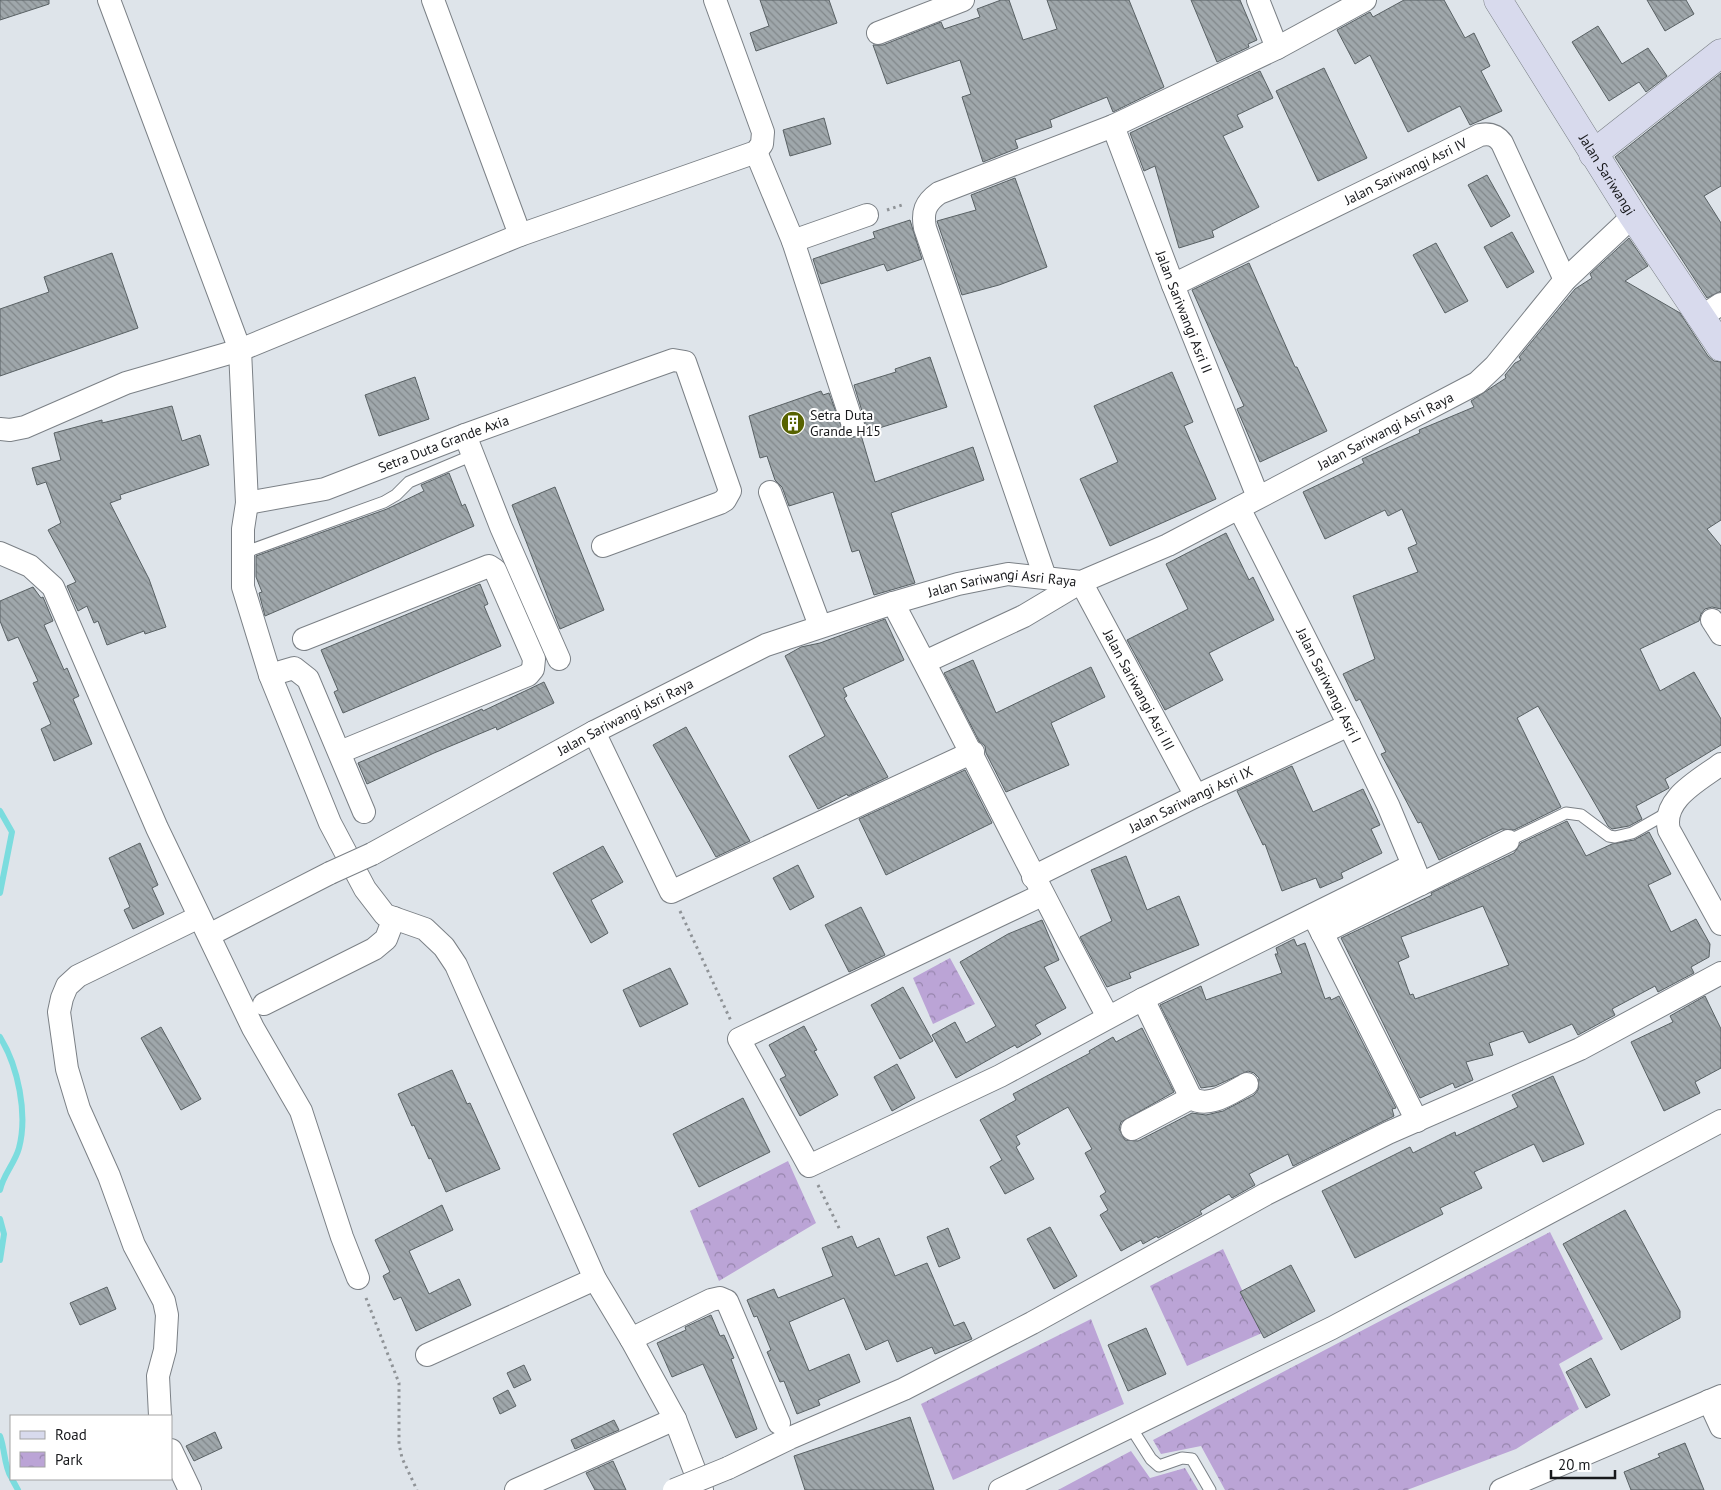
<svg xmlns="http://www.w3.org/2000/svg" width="1721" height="1490" viewBox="0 0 1721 1490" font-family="'PT Sans',sans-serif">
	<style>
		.park { fill: url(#park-crowns) }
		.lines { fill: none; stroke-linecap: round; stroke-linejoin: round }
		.stream { stroke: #7bdcde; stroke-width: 6 }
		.building { fill: url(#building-back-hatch); stroke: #596164; fill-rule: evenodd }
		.lane-casing { stroke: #7b8086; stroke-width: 13 }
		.street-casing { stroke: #7b8086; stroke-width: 24 }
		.secondary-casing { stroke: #7b8086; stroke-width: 29 }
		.path { stroke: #8f9397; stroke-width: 3; stroke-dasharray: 2.5 4; stroke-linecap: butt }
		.lane { stroke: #fff; stroke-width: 11 }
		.street { stroke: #fff; stroke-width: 22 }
		.secondary { stroke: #d8daed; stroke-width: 28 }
		.street-bridge-casing { stroke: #7b8086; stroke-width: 24; stroke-linecap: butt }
		.street-bridge { stroke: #fff; stroke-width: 22 }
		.labels { text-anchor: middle; stroke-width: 4; stroke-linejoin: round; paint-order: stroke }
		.street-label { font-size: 14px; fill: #18191c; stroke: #fff }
		.poi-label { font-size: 14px; fill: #18191c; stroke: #fff; text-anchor: start }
	</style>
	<defs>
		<pattern id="park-crowns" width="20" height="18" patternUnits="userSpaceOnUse" patternTransform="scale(1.25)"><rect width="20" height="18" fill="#bba4d6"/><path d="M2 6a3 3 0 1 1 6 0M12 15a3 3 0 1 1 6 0" fill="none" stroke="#9785ad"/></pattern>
		<pattern id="building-back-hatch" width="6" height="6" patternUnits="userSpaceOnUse" patternTransform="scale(1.25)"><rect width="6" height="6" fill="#9fa7ab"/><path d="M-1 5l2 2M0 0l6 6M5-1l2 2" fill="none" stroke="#81878a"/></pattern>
	</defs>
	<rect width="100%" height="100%" fill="#dee4ea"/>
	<path class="park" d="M 950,958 L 975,1004 L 933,1024 L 913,978 Z
		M 788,1161 L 816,1223 L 719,1281 L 690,1211 Z
		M 1550,1232 L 1603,1339 L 1559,1364 L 1579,1409 L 1516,1449 L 1407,1490 L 1225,1490 L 1201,1446 L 1161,1454 L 1153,1440 Z
		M 1223,1249 L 1262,1333 L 1187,1366 L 1150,1286 Z
		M 1091,1319 L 1124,1404 L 953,1480 L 921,1404 Z
		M 1131,1451 L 1150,1478 L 1185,1468 L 1198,1490 L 1058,1490 Z"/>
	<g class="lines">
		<path class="stream" d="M 0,811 L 12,832 L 0,893
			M 0,1037 C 18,1066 28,1114 19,1148 C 15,1163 3,1175 0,1190
			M 0,1219 L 4,1234 L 0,1260
			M 0,1436 C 5,1449 4,1466 11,1477
			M 12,1479 L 18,1490"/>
	</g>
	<path class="building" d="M 0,0 L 49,0 L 49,4 L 0,20 Z
		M 760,0 L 829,0 L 837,23 L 756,51 L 750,33 L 769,26 Z
		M 1001,0 L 1009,0 L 1023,40 L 1057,29 L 1047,0 L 1129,0 L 1164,87 L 1113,112 L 1107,97 L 1050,120 L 1052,127 L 1015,140 L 1018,148 L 983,162 L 962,97 L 971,94 L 960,60 L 887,84 L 873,45 L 883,45 L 941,22 L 944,29 L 980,17 L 977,9 Z
		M 1191,0 L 1240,0 L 1257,40 L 1248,44 L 1249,47 L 1217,62 Z
		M 1404,0 L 1444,0 L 1465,38 L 1474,33 L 1490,66 L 1481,71 L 1502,111 L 1470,125 L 1460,106 L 1408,132 L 1370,55 L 1355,64 L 1337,30 L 1370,12 L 1373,17 Z
		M 1647,0 L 1686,0 L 1694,14 L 1665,31 Z
		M 1598,26 L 1622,64 L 1648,48 L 1667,76 L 1646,92 L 1639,82 L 1609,101 L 1572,42 Z
		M 1324,68 L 1367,158 L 1318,181 L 1276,91 Z
		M 1260,71 L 1273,98 L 1237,115 L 1243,127 L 1223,136 L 1259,207 L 1212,231 L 1214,237 L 1179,248 L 1155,166 L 1144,171 L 1130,133 Z
		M 1721,73 L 1721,186 L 1704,196 L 1721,223 L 1721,291 L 1707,298 L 1615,157 Z
		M 824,118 L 831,144 L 790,156 L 783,130 Z
		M 1487,175 L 1510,216 L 1491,227 L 1468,185 Z
		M 1015,178 L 1047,267 L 999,285 L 962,295 L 937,221 L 976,210 L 971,195 Z
		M 910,220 L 922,259 L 887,271 L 884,264 L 821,284 L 813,259 L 875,238 L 873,232 Z
		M 1512,232 L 1534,272 L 1507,288 L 1484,247 Z
		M 1629,238 L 1648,266 L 1625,281 L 1680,313 L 1708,356 L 1714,361 L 1721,362 L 1721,520 L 1707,529 L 1721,546 L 1721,609 L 1712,607 L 1705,609 L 1701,614 L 1699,621 L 1640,649 L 1660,691 L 1694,672 L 1721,719 L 1721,745 L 1665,779 L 1669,788 L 1636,806 L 1642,819 L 1629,826 L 1612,829 L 1608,826 L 1538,706 L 1517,718 L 1561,807 L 1514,830 L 1502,829 L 1439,860 L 1421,822 L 1418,823 L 1381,754 L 1386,752 L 1360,699 L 1356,701 L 1343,674 L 1375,659 L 1353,596 L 1418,572 L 1408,548 L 1417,544 L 1402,509 L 1388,516 L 1385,510 L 1325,539 L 1303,492 L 1364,463 L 1362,459 L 1420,433 L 1419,430 L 1474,407 L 1471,401 L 1506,378 L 1505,375 L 1515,363 L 1521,360 L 1519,357 L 1575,289 L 1592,278 L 1590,274 Z
		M 1436,243 L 1468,301 L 1445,313 L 1413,255 Z
		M 112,253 L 138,328 L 0,376 L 0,309 L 49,292 L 44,277 Z
		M 1249,263 L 1295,367 L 1297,367 L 1327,431 L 1260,462 L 1237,409 L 1244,406 L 1192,290 Z
		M 930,357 L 947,407 L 863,433 L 865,421 L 854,385 L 896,372 L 895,369 Z
		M 1172,372 L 1193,422 L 1184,426 L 1216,499 L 1110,546 L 1080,479 L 1118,462 L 1094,406 Z
		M 415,377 L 429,419 L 379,436 L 365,395 Z
		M 821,391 L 823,395 L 829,393 L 844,434 L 851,438 L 861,435 L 875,482 L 973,447 L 984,480 L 891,513 L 915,583 L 874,595 L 859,550 L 852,552 L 833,492 L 789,506 L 782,487 L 775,480 L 767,456 L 760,458 L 749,416 Z
		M 172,406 L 182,441 L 200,435 L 209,465 L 120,495 L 121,499 L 110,503 L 149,579 L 166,627 L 145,634 L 144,631 L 107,645 L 98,621 L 94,623 L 87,606 L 78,611 L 67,586 L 76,582 L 48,530 L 61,523 L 46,482 L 37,485 L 32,468 L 61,460 L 54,433 L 102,420 L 102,423 Z
		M 449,473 L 462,506 L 465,504 L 474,526 L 265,616 L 259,593 L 262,592 L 256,577 L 256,556 L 387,509 L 424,491 L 421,485 Z
		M 555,487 L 604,610 L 560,629 L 512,505 Z
		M 1226,533 L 1249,580 L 1253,577 L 1274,620 L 1209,653 L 1223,680 L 1165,710 L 1127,640 L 1188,609 L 1166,564 Z
		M 480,584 L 488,604 L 484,606 L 501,646 L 343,713 L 334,692 L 338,690 L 321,650 Z
		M 33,587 L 41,598 L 43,597 L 53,621 L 44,625 L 64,670 L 67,668 L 79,696 L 73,699 L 92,744 L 54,761 L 41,729 L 51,724 L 33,683 L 38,681 L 18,637 L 8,641 L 0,621 L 0,601 Z
		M 885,619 L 904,660 L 843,688 L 847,696 L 844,698 L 888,777 L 848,796 L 847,794 L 818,809 L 789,756 L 825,736 L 785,656 L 801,647 L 820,643 Z
		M 973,660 L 996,713 L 1091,667 L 1105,697 L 1051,723 L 1069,765 L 1006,792 L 986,753 L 985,746 L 979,741 L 944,673 Z
		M 544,682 L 554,703 L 497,730 L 496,727 L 434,753 L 367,784 L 358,763 L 482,709 L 483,711 Z
		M 686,727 L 750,841 L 716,857 L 653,745 Z
		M 1292,766 L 1313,812 L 1363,789 L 1380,825 L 1371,829 L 1382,853 L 1341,873 L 1343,878 L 1320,888 L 1316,878 L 1282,891 L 1265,844 L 1263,845 L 1237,791 Z
		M 965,770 L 992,823 L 886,875 L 859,819 Z
		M 1567,821 L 1586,856 L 1612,844 L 1634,840 L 1649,832 L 1671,874 L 1648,885 L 1671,932 L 1696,919 L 1710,944 L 1709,957 L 1691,967 L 1694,973 L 1658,992 L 1655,986 L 1612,1009 L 1615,1015 L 1578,1035 L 1572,1024 L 1529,1043 L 1523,1031 L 1489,1043 L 1493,1055 L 1466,1062 L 1473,1080 L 1455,1088 L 1453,1083 L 1420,1098 L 1341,938 L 1432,895 L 1431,893 L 1514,853 L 1521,843 ZM 1483,906 L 1509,965 L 1415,999 L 1413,994 L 1410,995 L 1398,962 L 1409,957 L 1401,937 Z
		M 140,843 L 158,885 L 152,888 L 164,914 L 133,929 L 124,910 L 130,907 L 109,858 Z
		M 603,846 L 623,882 L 591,900 L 608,933 L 591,943 L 553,873 Z
		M 1126,856 L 1147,910 L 1179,896 L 1199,945 L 1129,973 L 1131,978 L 1107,987 L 1080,937 L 1112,921 L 1091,870 Z
		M 798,865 L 814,897 L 790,910 L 773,878 Z
		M 861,907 L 885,955 L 849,972 L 825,925 Z
		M 1042,920 L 1059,960 L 1044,967 L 1066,1008 L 1035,1025 L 1041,1034 L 1017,1048 L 1015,1045 L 956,1078 L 932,1035 L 955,1022 L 966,1043 L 996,1026 L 960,962 L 1008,934 Z
		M 1294,939 L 1297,946 L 1305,943 L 1325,999 L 1330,997 L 1331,1000 L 1339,996 L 1396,1108 L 1392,1109 L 1394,1116 L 1293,1166 L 1288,1154 L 1249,1174 L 1255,1185 L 1232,1198 L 1229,1194 L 1200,1211 L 1202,1214 L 1158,1238 L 1157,1236 L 1143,1244 L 1141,1240 L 1121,1251 L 1100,1215 L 1108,1210 L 1100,1196 L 1106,1192 L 1085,1153 L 1092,1149 L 1068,1107 L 1016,1136 L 1020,1144 L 1016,1147 L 1034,1179 L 1005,1194 L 990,1167 L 1002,1160 L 980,1120 L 1016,1100 L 1013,1094 L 1090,1053 L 1089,1051 L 1113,1037 L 1116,1042 L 1142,1028 L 1174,1092 L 1121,1122 L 1119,1129 L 1125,1140 L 1138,1141 L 1192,1113 L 1206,1115 L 1223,1111 L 1254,1095 L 1258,1090 L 1259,1078 L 1254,1073 L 1248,1071 L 1215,1086 L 1201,1088 L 1160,1005 L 1201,986 L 1206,1000 L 1282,973 L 1275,954 L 1278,954 L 1276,948 Z
		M 670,968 L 688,1004 L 640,1027 L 623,990 Z
		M 903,987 L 933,1041 L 900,1059 L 871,1005 Z
		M 1705,996 L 1721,1029 L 1721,1068 L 1695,1082 L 1700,1093 L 1664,1111 L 1631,1042 L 1673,1022 L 1670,1016 Z
		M 804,1026 L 817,1050 L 814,1051 L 838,1095 L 800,1116 L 780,1079 L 786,1076 L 769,1045 Z
		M 161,1027 L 201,1099 L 181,1110 L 141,1038 Z
		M 897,1064 L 915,1098 L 892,1111 L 874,1077 Z
		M 452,1070 L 467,1104 L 470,1103 L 500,1169 L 446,1192 L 431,1158 L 429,1159 L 414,1125 L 412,1126 L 398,1094 Z
		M 1553,1076 L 1584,1144 L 1543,1162 L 1534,1144 L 1474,1172 L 1482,1188 L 1440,1208 L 1443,1214 L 1355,1258 L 1322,1191 L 1410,1147 L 1413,1153 L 1455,1132 L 1456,1136 L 1518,1107 L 1512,1095 Z
		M 743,1098 L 770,1152 L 699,1187 L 673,1134 Z
		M 442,1205 L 453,1230 L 409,1251 L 429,1294 L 459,1279 L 471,1305 L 416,1331 L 401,1297 L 394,1300 L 383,1276 L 390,1272 L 375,1240 Z
		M 1625,1210 L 1680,1311 L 1680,1318 L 1621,1350 L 1563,1244 Z
		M 1050,1227 L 1077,1276 L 1054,1289 L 1027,1239 Z
		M 948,1228 L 960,1258 L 939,1267 L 927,1237 Z
		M 852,1236 L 857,1248 L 879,1238 L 895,1276 L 927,1263 L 954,1326 L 964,1322 L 972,1339 L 935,1354 L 932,1347 L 897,1362 L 888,1340 L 866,1350 L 844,1298 L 789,1322 L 809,1371 L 849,1354 L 860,1382 L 818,1400 L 820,1405 L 797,1414 L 784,1381 L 780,1382 L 767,1352 L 771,1350 L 757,1316 L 754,1317 L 747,1300 L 774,1289 L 778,1298 L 833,1276 L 822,1248 Z
		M 1291,1265 L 1315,1311 L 1264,1338 L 1240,1292 Z
		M 107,1287 L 116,1309 L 80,1325 L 70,1303 Z
		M 711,1315 L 720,1336 L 724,1335 L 734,1358 L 731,1359 L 757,1429 L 736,1438 L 703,1364 L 672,1377 L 657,1343 L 686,1330 L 685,1327 Z
		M 1146,1328 L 1166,1374 L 1128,1391 L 1108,1345 Z
		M 1591,1358 L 1610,1395 L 1586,1408 L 1566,1372 Z
		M 524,1365 L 531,1380 L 514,1388 L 507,1373 Z
		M 508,1390 L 516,1406 L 500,1414 L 493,1398 Z
		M 910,1417 L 934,1490 L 805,1490 L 794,1456 Z
		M 614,1420 L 619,1430 L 575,1449 L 571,1440 Z
		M 215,1432 L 222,1448 L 194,1461 L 186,1446 Z
		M 1685,1443 L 1704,1490 L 1631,1490 L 1624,1472 L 1660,1457 L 1658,1454 Z
		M 613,1461 L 626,1490 L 595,1490 L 586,1473 Z"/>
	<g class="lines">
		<g class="lane-casing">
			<path id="lane" d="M 243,553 L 384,502 L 396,495 L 409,482 L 473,455
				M 1508,841 L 1566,813 L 1581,815 L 1609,836 L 1615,837 L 1632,833 L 1669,812
				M 1130,1426 L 1151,1459 L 1159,1466 L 1182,1458 L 1192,1459 L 1210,1490"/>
		</g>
		<g class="street-casing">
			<g id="street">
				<path d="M 109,0 L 240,350 L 247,503 L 243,529 L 243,587 L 270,675 L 330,823 L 365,889 L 385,915 L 425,929 L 444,947 L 456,965 L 595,1279 L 631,1339 L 675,1419 L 702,1490"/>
				<path d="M 433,0 L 520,235"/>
				<path d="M 1258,0 L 1277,48"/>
				<path d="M 878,33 L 963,0"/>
				<path id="s1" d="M 1113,126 L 1173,285 L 1258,497"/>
				<path d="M 756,152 L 793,241 L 853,425"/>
				<path d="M 793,241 L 867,215"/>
				<path id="s2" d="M 1173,285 L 1480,135 C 1490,133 1496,135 1502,143 L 1565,280"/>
				<path d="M 1701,317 L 1721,304"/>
				<path d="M 0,429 L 10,430 L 25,427 L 126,383 L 240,350 L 520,235 L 756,152 L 762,144 L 763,132 L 715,0"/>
				<path d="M 465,435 L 501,527 L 559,659"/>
				<path d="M 770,492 L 820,626"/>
				<path id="s3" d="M 247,503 L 325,489 L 465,435 L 639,372 L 673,360 L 685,362 L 730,491 L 725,500 L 720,503 L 603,546"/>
				<path id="s4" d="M 1239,508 L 1349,725 L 1388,805 L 1421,884"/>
				<path d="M 0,553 L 30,566 L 53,587 L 157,828 L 253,1028 L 301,1111 L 342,1237 L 358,1278"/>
				<path d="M 1045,577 L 925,228 C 922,212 925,203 939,193 L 1113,126 L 1277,48 L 1365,0"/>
				<path d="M 893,603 C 966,740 1034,880 1108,1017"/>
				<path d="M 1712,620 L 1721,634"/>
				<path d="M 304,639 L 489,566 L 495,570 L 534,659 L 533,669 L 528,675 L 340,752"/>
				<path id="s5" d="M 925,662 L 1024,616 L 1081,582 L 1196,796"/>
				<path d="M 270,675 L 294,668 L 308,679 L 364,812"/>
				<path d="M 594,732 L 671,892 L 973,752"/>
				<path d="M 1721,764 C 1700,780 1661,799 1669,830 L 1721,924"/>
				<path id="s6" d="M 372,854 L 594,732 L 766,645 L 893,603 L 958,584 L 1008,574 L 1081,582 L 1168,545 L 1477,383 L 1495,366 L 1565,280 L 1633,216"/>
				<path id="s7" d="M 1033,877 L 1196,796 L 1349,725"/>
				<path d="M 1042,895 L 739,1039 L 809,1166 L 1000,1076 L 1143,999 L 1413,865"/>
				<path d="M 1313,915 L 1417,1121"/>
				<path d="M 1322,933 L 1508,841"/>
				<path d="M 209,935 L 330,873"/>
				<path d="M 1143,999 L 1191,1098"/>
				<path d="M 264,1004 L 374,949 L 386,939 L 394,918"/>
				<path d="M 1132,1129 L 1191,1098 C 1209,1109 1230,1093 1247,1084"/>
				<path d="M 631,1339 L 711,1300 L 720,1298 L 727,1301 L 779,1423"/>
				<path d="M 427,1355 L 595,1279"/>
				<path d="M 1709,1401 L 1721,1427"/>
				<path d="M 160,1416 L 158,1376 L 165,1350 L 167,1315 L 164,1301 L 134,1245 L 109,1176 L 79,1109 L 67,1069 L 59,1012 L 62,998 L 67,986 L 78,976 L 199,917"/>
				<path d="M 171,1450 L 190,1490"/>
				<path d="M 728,1468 L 790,1438 L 904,1389 L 1032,1323 L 1266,1194 L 1388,1133 L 1580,1049 L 1721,973"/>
				<path d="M 516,1490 L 675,1419"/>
				<path d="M 1000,1490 L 1332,1328 L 1721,1121"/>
				<path d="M 1501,1490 L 1721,1396"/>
			</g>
		</g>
		<g class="secondary-casing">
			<g id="secondary">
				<path id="s8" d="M 1498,0 L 1633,216 L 1721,347"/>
				<path d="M 1593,154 L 1721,53"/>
			</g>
		</g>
		<path class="path" d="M 887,210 L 905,204
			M 680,911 L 731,1021
			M 818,1185 L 840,1230
			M 366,1298 L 399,1383 L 399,1444 L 402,1458 L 417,1490"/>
		<use href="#lane" class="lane"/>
		<use href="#street" class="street"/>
		<use href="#secondary" class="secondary"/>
		<g class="street-bridge-casing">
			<path id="street-bridge" d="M 330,873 L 372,854
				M 674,1490 L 728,1468"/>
		</g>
		<use href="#street-bridge" class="street-bridge"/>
	</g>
	<defs>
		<g id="building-disc" transform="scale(1.25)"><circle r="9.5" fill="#576200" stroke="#fff"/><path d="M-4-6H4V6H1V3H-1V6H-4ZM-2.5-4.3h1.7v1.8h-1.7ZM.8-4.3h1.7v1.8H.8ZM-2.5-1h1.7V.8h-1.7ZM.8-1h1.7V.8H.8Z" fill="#fff"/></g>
	</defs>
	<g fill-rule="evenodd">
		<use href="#building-disc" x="793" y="423"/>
	</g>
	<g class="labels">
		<g class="street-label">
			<text dy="5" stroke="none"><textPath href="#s2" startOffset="259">Jalan Sariwangi Asri IV</textPath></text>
			<text dy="5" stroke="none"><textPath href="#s8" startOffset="206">Jalan Sariwangi</textPath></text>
			<text dy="5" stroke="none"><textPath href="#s1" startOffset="199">Jalan Sariwangi Asri II</textPath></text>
			<text dy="5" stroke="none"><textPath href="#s6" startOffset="1112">Jalan Sariwangi Asri Raya</textPath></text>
			<text dy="5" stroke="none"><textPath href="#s3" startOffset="206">Setra Duta Grande Axia</textPath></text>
			<text dy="5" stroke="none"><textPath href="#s6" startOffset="692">Jalan Sariwangi Asri Raya</textPath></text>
			<text dy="5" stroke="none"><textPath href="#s4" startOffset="199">Jalan Sariwangi Asri I</textPath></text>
			<text dy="5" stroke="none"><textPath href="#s5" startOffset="298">Jalan Sariwangi Asri III</textPath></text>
			<text dy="5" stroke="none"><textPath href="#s6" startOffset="288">Jalan Sariwangi Asri Raya</textPath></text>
			<text dy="5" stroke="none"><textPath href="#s7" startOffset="176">Jalan Sariwangi Asri IX</textPath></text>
		</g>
		<g class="poi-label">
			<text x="810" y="420">Setra Duta<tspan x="810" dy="16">Grande H15</tspan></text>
		</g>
	</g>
	<rect x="10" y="1415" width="162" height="65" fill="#ffffff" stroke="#a3a3a4"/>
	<rect x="20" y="1431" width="25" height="8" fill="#d8daed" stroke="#a3a3a4"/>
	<text x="55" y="1440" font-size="15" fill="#18191c">Road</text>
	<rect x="20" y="1452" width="25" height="15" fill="url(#park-crowns)" stroke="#a3a3a4"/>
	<text x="55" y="1465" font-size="15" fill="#18191c">Park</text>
	<path d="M1551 1470v8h64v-8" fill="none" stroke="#18191c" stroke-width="2.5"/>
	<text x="1558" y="1470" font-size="15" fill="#18191c" stroke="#ffffff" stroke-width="4" paint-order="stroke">20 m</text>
</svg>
